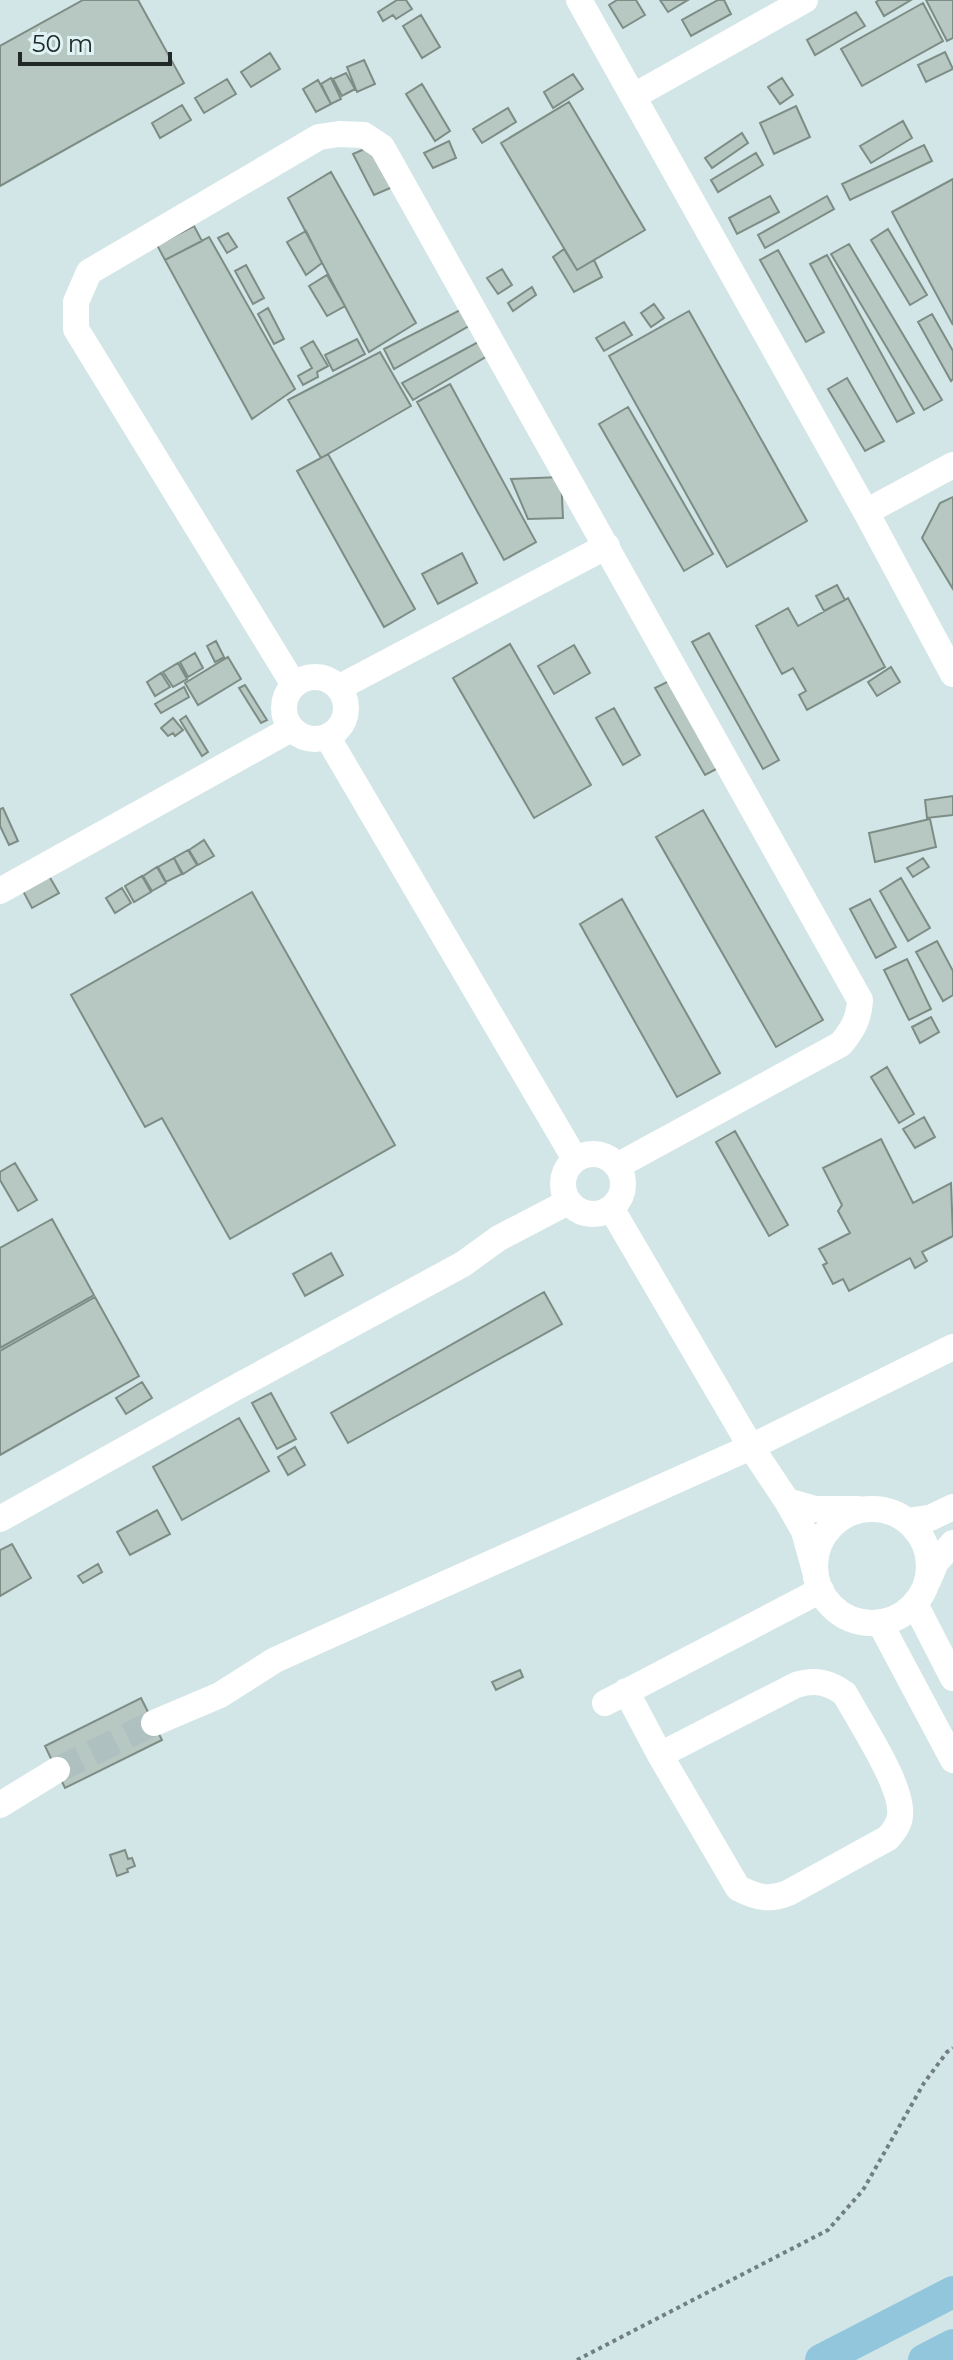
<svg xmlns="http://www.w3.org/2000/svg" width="953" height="2360" viewBox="0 0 953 2360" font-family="Montserrat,sans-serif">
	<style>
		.building { fill: #b7c7c1; stroke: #7d8d86; stroke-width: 2 }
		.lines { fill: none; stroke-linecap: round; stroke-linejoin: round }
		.minor-tunnel { stroke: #afc0c1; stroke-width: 26; stroke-dasharray: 26 13; stroke-linecap: butt }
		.path { stroke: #727f80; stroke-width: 4; stroke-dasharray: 4 4; stroke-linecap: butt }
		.minor { stroke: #fff; stroke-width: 26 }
		.major { stroke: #92c6dd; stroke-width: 32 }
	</style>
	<rect width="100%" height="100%" fill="#d3e6e7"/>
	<path class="building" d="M 83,0 L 138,0 L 184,83 L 0,186 L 0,46 Z
		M 397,0 L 406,0 L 412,9 L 396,19 L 393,15 L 383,21 L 378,12 Z
		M 617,0 L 636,0 L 645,15 L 623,28 L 609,5 Z
		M 660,0 L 688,0 L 668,12 Z
		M 718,0 L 724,0 L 731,14 L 691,36 L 682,20 Z
		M 879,0 L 911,0 L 884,16 L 876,2 Z
		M 926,0 L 953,0 L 953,38 L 947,41 Z
		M 923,3 L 943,41 L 862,86 L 841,49 Z
		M 856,12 L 865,26 L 815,55 L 807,40 Z
		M 421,15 L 440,47 L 422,58 L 403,26 Z
		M 945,52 L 953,69 L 926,82 L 918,65 Z
		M 270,53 L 280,69 L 251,87 L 241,72 Z
		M 364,60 L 375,84 L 357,92 L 347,67 Z
		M 346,73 L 355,89 L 342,96 L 333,79 Z
		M 573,74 L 583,89 L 553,108 L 544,92 Z
		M 331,78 L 341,99 L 331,104 L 321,84 Z
		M 782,78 L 793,95 L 780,104 L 768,87 Z
		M 227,79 L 236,94 L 204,113 L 195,98 Z
		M 318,80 L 331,104 L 316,112 L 303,89 Z
		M 422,84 L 450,131 L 435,141 L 406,94 Z
		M 569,102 L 645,230 L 577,270 L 501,143 Z
		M 182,105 L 191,120 L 160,138 L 152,123 Z
		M 796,106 L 810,137 L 774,154 L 760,123 Z
		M 508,108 L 516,122 L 482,143 L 473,129 Z
		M 903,121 L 912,138 L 871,163 L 860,146 Z
		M 742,133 L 748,143 L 712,168 L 705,158 Z
		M 449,141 L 456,158 L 433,168 L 424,153 Z
		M 924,145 L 932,161 L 850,200 L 842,184 Z
		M 371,146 L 395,186 L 374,195 L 353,154 Z
		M 756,153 L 763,165 L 718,192 L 711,180 Z
		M 331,172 L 416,323 L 369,352 L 288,198 Z
		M 953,179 L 953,325 L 892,212 Z
		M 770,196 L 779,212 L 737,234 L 729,218 Z
		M 827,196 L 834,209 L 765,248 L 758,235 Z
		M 194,226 L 202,241 L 165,260 L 157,245 Z
		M 888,229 L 927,295 L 910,305 L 871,240 Z
		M 306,231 L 322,263 L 306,275 L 287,242 Z
		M 228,233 L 237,247 L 227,253 L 218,238 Z
		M 209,237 L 295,389 L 252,419 L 165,260 Z
		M 849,244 L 942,400 L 924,410 L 831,254 Z
		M 564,249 L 577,270 L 594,260 L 602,277 L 574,292 L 553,257 Z
		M 778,250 L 824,332 L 806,342 L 760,260 Z
		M 827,255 L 914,413 L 897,422 L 810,264 Z
		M 246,265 L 264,298 L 253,304 L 235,271 Z
		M 502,269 L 512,285 L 498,294 L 487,278 Z
		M 327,275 L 345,306 L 327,316 L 309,286 Z
		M 532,287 L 536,295 L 513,311 L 508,303 Z
		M 654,304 L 664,318 L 651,327 L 641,313 Z
		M 466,307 L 474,323 L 394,369 L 384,349 Z
		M 268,308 L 284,339 L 274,344 L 258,314 Z
		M 689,311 L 807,521 L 727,567 L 609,356 Z
		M 932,314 L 953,351 L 953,379 L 951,381 L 918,322 Z
		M 624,322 L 632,335 L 604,351 L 596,338 Z
		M 357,339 L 365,354 L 333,371 L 325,355 Z
		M 482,340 L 489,355 L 413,400 L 402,383 Z
		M 313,341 L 328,366 L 317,372 L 318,377 L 303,385 L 298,376 L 312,368 L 301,348 Z
		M 380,352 L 411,406 L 321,458 L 288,400 Z
		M 847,378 L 884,441 L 865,451 L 828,389 Z
		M 450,384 L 536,542 L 504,560 L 417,402 Z
		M 628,407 L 713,554 L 684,571 L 599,424 Z
		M 328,454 L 415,609 L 384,627 L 297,471 Z
		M 561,477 L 563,518 L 528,519 L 511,479 Z
		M 953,497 L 953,589 L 922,538 L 940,503 Z
		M 462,553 L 477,583 L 438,604 L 422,574 Z
		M 837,585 L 845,600 L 824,611 L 816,596 Z
		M 848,598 L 885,667 L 807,710 L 799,695 L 806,691 L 793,668 L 782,674 L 756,626 L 788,608 L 798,626 Z
		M 709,633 L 779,760 L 763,769 L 692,642 Z
		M 216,641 L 224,657 L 215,662 L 207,646 Z
		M 510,644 L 591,785 L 534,818 L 453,678 Z
		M 574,645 L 590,673 L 554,694 L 538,666 Z
		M 195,653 L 203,668 L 188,677 L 180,662 Z
		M 228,657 L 241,679 L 198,705 L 185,683 Z
		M 178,663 L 187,679 L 173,687 L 163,672 Z
		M 891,667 L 900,682 L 877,696 L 868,682 Z
		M 161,673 L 170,687 L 155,696 L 147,682 Z
		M 673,679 L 722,766 L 705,775 L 655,688 Z
		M 245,685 L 267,720 L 261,723 L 239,688 Z
		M 184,687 L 189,697 L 161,713 L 155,704 Z
		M 614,708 L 640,755 L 623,765 L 596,718 Z
		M 186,716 L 208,752 L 202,756 L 180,720 Z
		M 173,718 L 183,730 L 175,736 L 173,733 L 168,736 L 161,728 Z
		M 953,796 L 953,815 L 927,818 L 925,800 Z
		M 3,808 L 18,841 L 9,845 L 0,826 L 0,809 Z
		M 703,810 L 823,1020 L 776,1047 L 656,837 Z
		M 930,819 L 936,847 L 875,862 L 869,833 Z
		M 204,840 L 214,856 L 198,865 L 189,850 Z
		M 188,850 L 197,865 L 183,874 L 174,858 Z
		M 174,858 L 182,874 L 166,882 L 158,867 Z
		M 923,858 L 929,867 L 913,877 L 907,868 Z
		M 157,867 L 166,883 L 152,891 L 143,876 Z
		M 49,876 L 59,893 L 32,908 L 23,891 Z
		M 142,876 L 151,892 L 134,902 L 125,886 Z
		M 901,878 L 930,928 L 908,941 L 880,891 Z
		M 122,888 L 131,903 L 115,913 L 106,898 Z
		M 252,892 L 395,1145 L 230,1239 L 162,1118 L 145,1127 L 71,995 Z
		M 622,899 L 720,1073 L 677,1097 L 580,924 Z
		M 870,899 L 896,947 L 876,958 L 850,909 Z
		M 937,941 L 953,971 L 953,995 L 943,1001 L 916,952 Z
		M 907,959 L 931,1009 L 909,1020 L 884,970 Z
		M 931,1017 L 939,1032 L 920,1043 L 912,1027 Z
		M 887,1067 L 914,1114 L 899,1123 L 871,1077 Z
		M 924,1117 L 935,1137 L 915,1148 L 903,1129 Z
		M 735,1131 L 788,1225 L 769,1236 L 716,1142 Z
		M 881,1139 L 913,1203 L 951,1183 L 953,1236 L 922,1252 L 927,1261 L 915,1268 L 910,1258 L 849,1291 L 843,1279 L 833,1284 L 823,1265 L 827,1263 L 819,1249 L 850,1233 L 838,1211 L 842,1205 L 823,1168 Z
		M 15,1163 L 37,1200 L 18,1211 L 0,1180 L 0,1172 Z
		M 52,1219 L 94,1295 L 0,1348 L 0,1248 Z
		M 331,1253 L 343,1275 L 305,1296 L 293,1274 Z
		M 544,1292 L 562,1324 L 348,1443 L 331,1413 Z
		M 95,1297 L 139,1376 L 0,1455 L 0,1351 Z
		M 142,1382 L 152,1398 L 126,1414 L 116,1398 Z
		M 271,1393 L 296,1439 L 277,1449 L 252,1403 Z
		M 239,1418 L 269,1471 L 182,1520 L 153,1467 Z
		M 295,1447 L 305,1465 L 288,1475 L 278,1457 Z
		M 157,1510 L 170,1534 L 130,1555 L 117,1532 Z
		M 12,1544 L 31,1578 L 0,1596 L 0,1550 Z
		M 98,1564 L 102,1572 L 83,1583 L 78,1576 Z
		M 520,1670 L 523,1677 L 496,1690 L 492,1682 Z
		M 141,1698 L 162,1740 L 65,1788 L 45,1746 Z
		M 125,1850 L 128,1859 L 132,1858 L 135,1866 L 127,1869 L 128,1872 L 117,1876 L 110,1855 Z"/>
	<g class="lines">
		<path class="minor-tunnel" d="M 57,1770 L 154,1723"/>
		<path class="path" d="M 577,2360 L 828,2230 L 863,2190 L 924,2083 L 947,2052 L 953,2048"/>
		<path class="minor" d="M 579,0 L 866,512 L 953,674
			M 634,96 L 805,0
			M 866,512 L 953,465
			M284 708a31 31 0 1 1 62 0a31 31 0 1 1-62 0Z
			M 294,685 L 76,329 L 76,302 L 89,272 L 319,137 L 339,134 L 364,135 L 382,147 L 860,1000 C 859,1019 853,1029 841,1044 L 617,1166
			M 340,687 L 607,546
			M 328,738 L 575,1159
			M 0,891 L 291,729
			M563 1184a30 30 0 1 1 60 0a30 30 0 1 1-60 0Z
			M 611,1208 L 751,1447 L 787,1501 L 804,1531 L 815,1571
			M 787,1501 L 815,1509 L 858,1509
			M815 1566a57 57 0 1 1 114 0a57 57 0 1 1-114 0Z
			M 0,1519 L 231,1390 L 463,1264 L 499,1238 L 568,1202
			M 908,1521 L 930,1518 L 953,1507
			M 928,1581 L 936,1562 L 953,1543
			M 915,1604 L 953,1678
			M 880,1623 L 953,1760
			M 626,1691 L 660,1755 L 738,1888 C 756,1897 769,1901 788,1893 L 888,1838 C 894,1831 899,1825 900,1816 C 904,1787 860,1722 845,1694 C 829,1682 815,1679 796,1685 L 660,1755
			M 605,1703 L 821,1590
			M 154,1723 L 220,1695 L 275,1660 L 751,1447 L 953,1347
			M 0,1805 L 57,1770"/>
		<path class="major" d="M 821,2360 L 953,2292
			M 924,2360 L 953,2345"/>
	</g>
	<path d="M20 52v12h150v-12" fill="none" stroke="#202828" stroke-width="4"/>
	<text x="32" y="52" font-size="24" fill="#202828" stroke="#e0f3f4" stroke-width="6" paint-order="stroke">50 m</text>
</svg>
